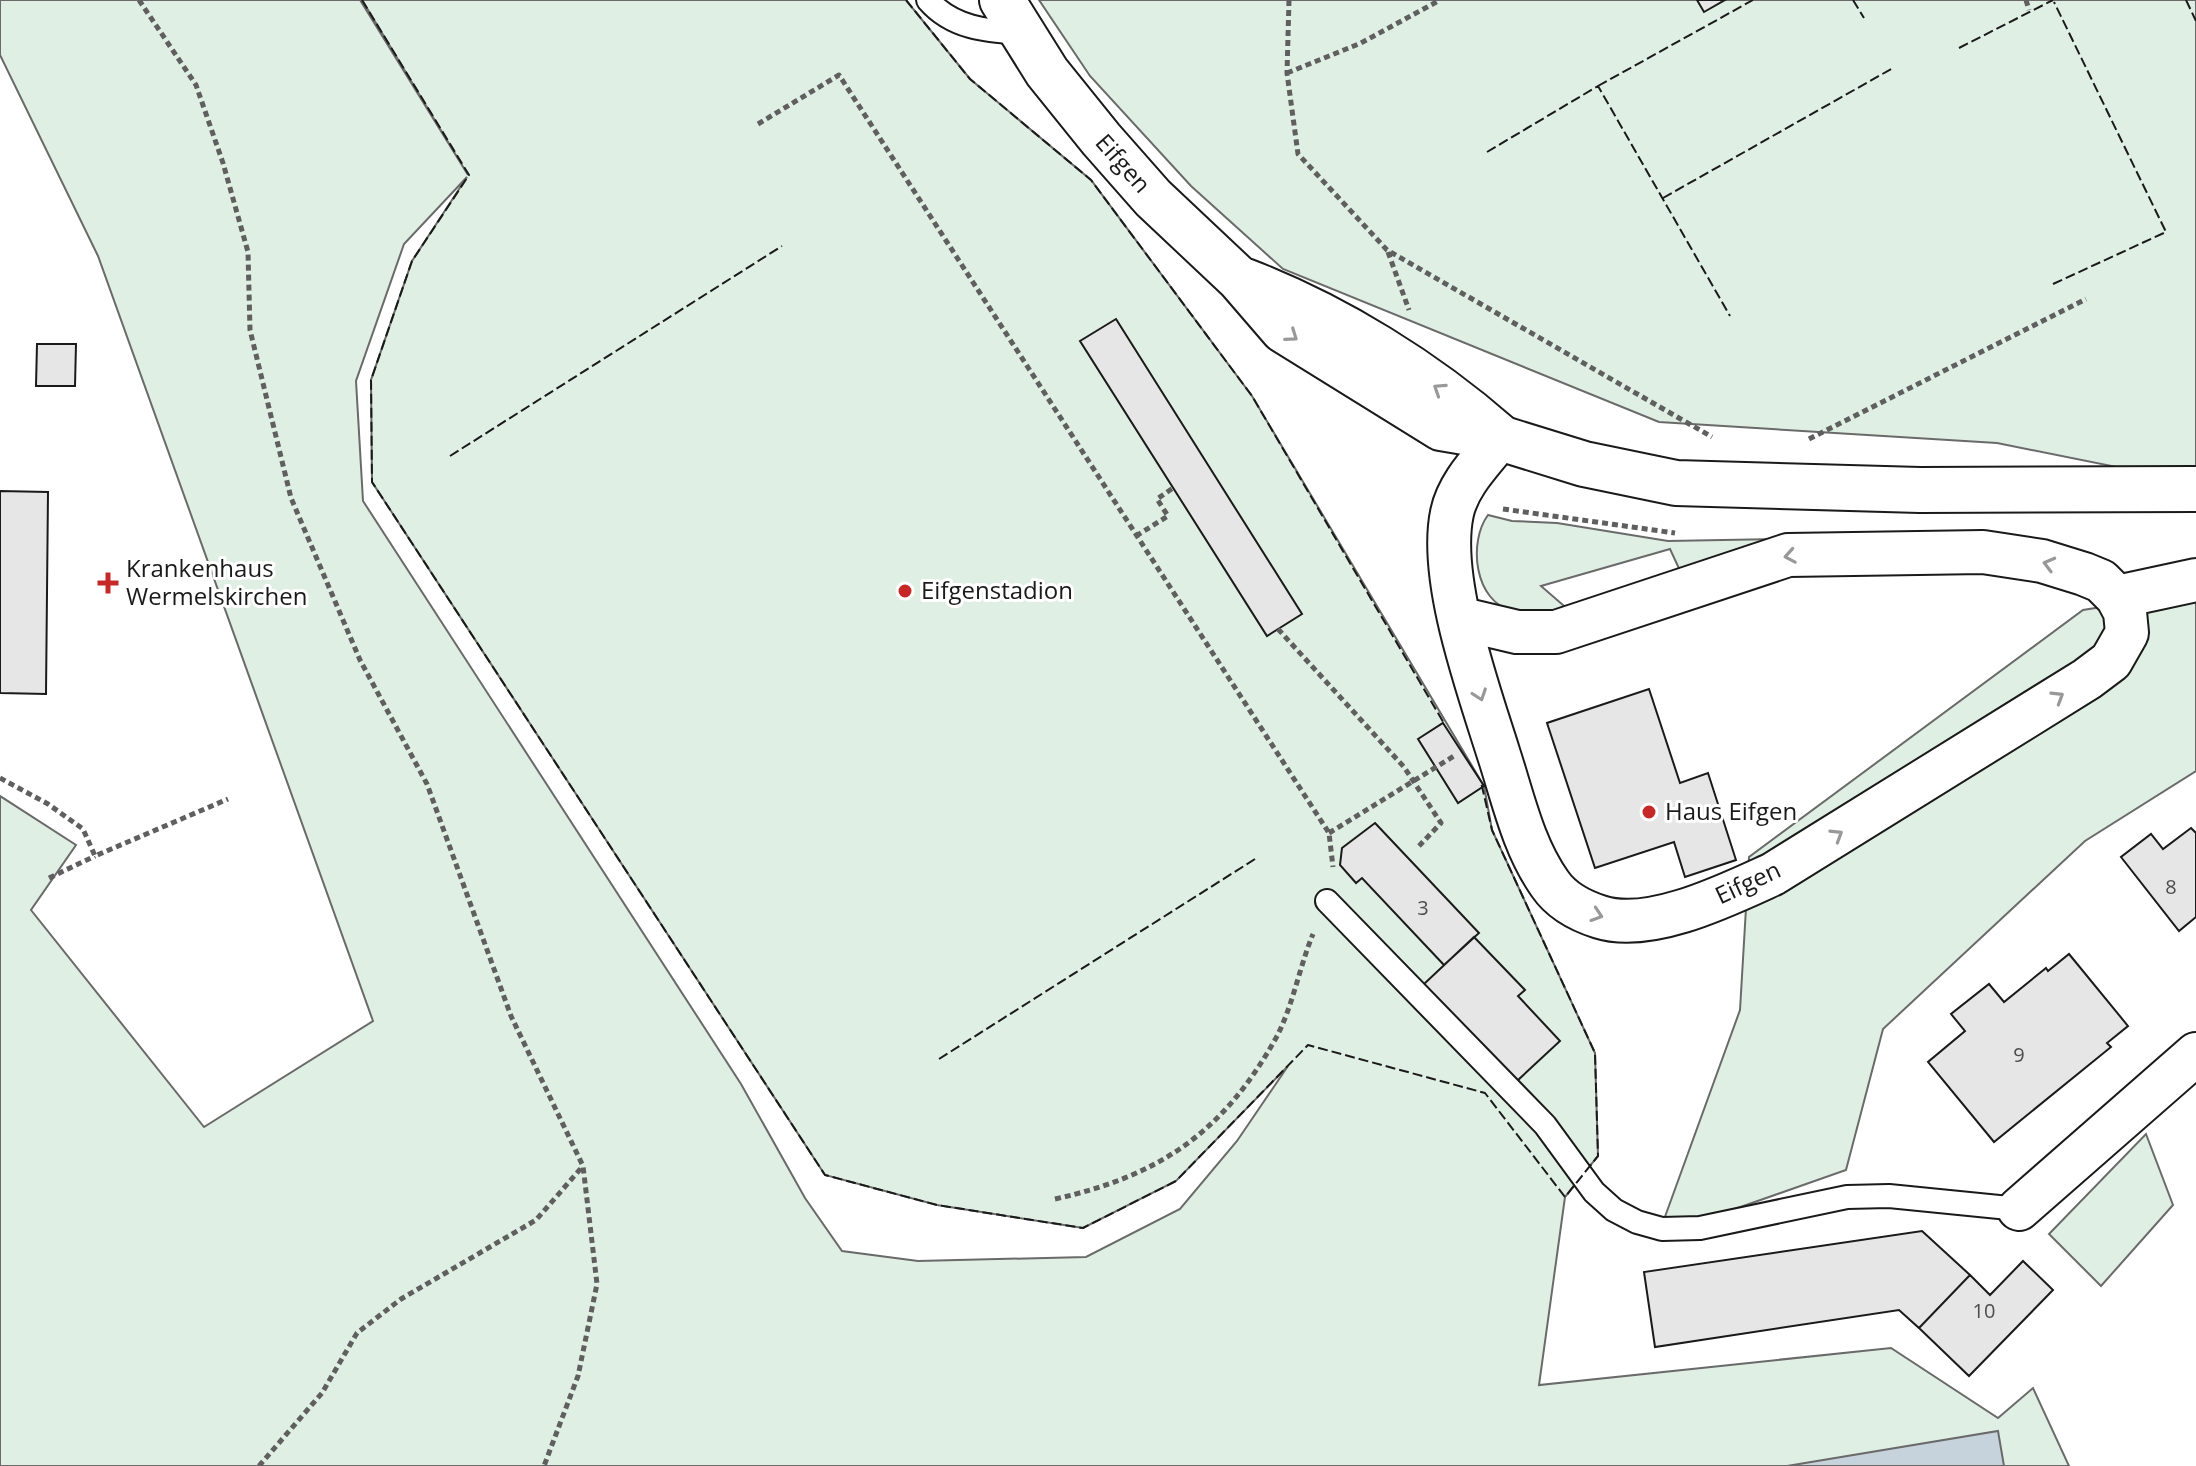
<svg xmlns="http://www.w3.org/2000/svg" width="2196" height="1466" viewBox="0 0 2196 1466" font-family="'Open Sans',sans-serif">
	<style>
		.green { fill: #e0efe3; stroke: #6a6a6a; stroke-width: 2; fill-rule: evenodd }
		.water { fill: #c6d2dc; stroke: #6a6a6a; stroke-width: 2 }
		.building { fill: #e6e6e6; stroke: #1a1a1a; stroke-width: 2 }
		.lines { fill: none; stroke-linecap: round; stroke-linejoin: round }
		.lane-casing { stroke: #1a1a1a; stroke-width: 26 }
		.street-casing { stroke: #1a1a1a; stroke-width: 46 }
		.secondary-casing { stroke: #1a1a1a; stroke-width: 48 }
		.path { stroke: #5f5f5f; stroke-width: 5; stroke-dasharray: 6 4; stroke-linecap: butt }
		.lane { stroke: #fff; stroke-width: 22 }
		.street { stroke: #fff; stroke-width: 42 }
		.secondary { stroke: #fff; stroke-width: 44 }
		.fence { stroke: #1a1a1a; stroke-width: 2; stroke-dasharray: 10 4; stroke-linecap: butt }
		.oneway { stroke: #989898 }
		.poi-dot { fill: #c62828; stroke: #fff; stroke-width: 3 }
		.labels { text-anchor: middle; stroke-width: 6; stroke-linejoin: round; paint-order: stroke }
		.number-label { font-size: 20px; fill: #4d4d4d }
		.street-label { font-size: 24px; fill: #1a1a1a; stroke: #fff }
		.poi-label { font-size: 24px; fill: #1a1a1a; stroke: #fff; text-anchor: start }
	</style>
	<rect width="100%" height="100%" fill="#fff"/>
	<path class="green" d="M 0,0 L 360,0 L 468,175 L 362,0 L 906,0 L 970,79 L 1091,180 L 1252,396 L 1484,786 L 1492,830 L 1595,1053 L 1598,1156 L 1565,1197 L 1539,1385 L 1891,1348 L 1998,1418 L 2033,1388 L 2069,1466 L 0,1466 L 0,796 L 76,845 L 31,910 L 204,1127 L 373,1021 L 98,256 L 0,55 ZM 467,177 L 412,261 L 371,380 L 372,482 L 825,1175 L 937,1205 L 1083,1228 L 1176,1181 L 1288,1066 L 1237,1141 L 1180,1209 L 1086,1257 L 918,1261 L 842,1251 L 805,1198 L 741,1084 L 363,501 L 356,381 L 404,244 Z
		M 1039,0 L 2196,0 L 2196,483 L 1997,443 L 1659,422 L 1283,269 L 1191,186 L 1090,76 Z
		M 1488,515 L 1512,521 L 1557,523 L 1668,541 L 1778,539 L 1682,575 L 1670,549 L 1541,586 L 1571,612 C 1553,612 1531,615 1513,611 C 1474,602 1468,542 1488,515 Z
		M 2196,592 L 2196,771 L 2085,841 L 1883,1029 L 1846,1170 L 1658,1236 L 1740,1010 L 1749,857 L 2083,610 Z
		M 2146,1134 L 2173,1205 L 2101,1286 L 2049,1234 Z"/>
	<path class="water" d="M 1998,1431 L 2004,1466 L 1787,1466 Z"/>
	<path class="building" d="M 1697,0 L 1725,0 L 1704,12 Z
		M 1116,319 L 1302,614 L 1267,636 L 1080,341 Z
		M 37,344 L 76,344 L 75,386 L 36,386 Z
		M 0,491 L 48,492 L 46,694 L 0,693 Z
		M 1649,689 L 1680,783 L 1708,773 L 1736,860 L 1685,877 L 1674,842 L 1595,868 L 1547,723 Z
		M 1443,723 L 1484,786 L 1458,803 L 1418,739 Z
		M 1375,823 L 1479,933 L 1444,965 L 1362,878 L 1356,883 L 1340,865 L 1342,848 Z
		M 2191,828 L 2196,833 L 2196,917 L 2179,931 L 2121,857 L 2151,834 L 2163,849 Z
		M 1474,937 L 1525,990 L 1518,996 L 1560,1041 L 1517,1081 L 1424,984 Z
		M 2069,954 L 2128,1026 L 2107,1043 L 2111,1047 L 1994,1142 L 1928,1062 L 1965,1031 L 1951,1014 L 1989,984 L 2004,1002 L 2046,968 L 2048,971 Z
		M 1922,1231 L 1970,1275 L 1919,1328 L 1899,1310 L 1655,1347 L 1644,1272 Z
		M 2023,1261 L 2053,1290 L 1969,1376 L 1919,1328 L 1970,1275 L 1990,1295 Z"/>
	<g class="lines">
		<g class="lane-casing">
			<path id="lane" d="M 928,0 C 952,28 987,31 1021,33
				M 1327,901 L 1545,1125 L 1594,1192 L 1614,1210 L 1637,1222 L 1662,1229 L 1700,1228 L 1847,1197 L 1889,1196 L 2019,1209"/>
		</g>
		<g class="street-casing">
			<path id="street" d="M 2117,597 L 2196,580
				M 1462,619 L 1517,632 L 1556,632 L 1788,555 L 1983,552 L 2042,561 L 2084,574 L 2101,581 L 2117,597 L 2125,612 L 2127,633 L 2111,661 L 2087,679 L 1773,874 C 1727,895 1650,933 1600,917 C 1581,911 1561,900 1550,884 C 1523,846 1513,798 1499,755 C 1479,691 1438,579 1452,513 C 1458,484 1482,461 1500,438
				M 2019,1209 L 2196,1054"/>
		</g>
		<g class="secondary-casing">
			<g id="secondary">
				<path id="s1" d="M 1002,0 L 1047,72 L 1101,139 L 1153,198 L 1239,279 L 1283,330 L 1441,428 L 1500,438 L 1584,464 L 1676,483 L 1920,490 L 2196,489"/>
				<path d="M 1245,281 C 1336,316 1426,372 1499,436"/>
			</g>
		</g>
		<path class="path" d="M 139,0 L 196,85 L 223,163 L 248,252 L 250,330 L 291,498 L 360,660 L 427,784 L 511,1016 L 583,1166 L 597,1284 L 578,1376 L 544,1466
			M 1289,0 L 1287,73 L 1298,154 L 1387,250 L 1712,437
			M 2026,0 L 2029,10
			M 1287,73 L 1361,43 L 1440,0
			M 758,124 L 839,75 L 1329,833 L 1333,867
			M 1388,252 L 1409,310
			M 1809,439 L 2086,299
			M 1503,509 L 1675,533
			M 1136,536 L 1168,516 L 1157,499 L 1173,488
			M 1278,629 L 1404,767 L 1441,823 L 1419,846
			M 0,778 L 48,804 L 83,829 L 95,856 L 228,799
			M 1329,833 L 1454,756
			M 49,878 L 95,856
			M 1055,1199 C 1159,1176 1223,1133 1276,1038 C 1293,1006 1299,968 1313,934
			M 259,1466 L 322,1393 L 357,1333 L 401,1299 L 536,1220 L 583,1166"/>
		<use href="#lane" class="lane"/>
		<use href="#street" class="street"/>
		<use href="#secondary" class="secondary"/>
		<path class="fence" d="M 362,0 L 469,175 L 412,261 L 371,380 L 372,482 L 825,1175 L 937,1205 L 1083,1228 L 1176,1181 L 1308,1045 L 1485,1093 L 1565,1197 L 1598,1156 L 1595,1053 L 1492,830 L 1481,782
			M 906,0 L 970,79 L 1091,180 L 1252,396 L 1445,725
			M 1853,0 L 1864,18
			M 2186,0 L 2196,21
			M 1959,48 L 2053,0
			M 1598,86 L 1753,0
			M 1487,152 L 1598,86 L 1730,316
			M 1663,198 L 1893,68
			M 2053,284 L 2166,232 L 2054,2
			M 450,456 L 782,246
			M 939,1059 L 1255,859"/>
	</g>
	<defs><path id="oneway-chevron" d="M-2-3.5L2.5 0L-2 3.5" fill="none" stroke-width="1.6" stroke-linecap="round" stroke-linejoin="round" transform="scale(2)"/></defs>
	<g class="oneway">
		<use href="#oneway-chevron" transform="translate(1292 336) rotate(35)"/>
		<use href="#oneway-chevron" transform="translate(1439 389) rotate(-147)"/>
		<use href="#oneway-chevron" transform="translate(1790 556) rotate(170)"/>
		<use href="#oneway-chevron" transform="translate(2049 564) rotate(-165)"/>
		<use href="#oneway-chevron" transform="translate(1480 695) rotate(71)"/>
		<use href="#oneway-chevron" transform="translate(2058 697) rotate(-32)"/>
		<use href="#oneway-chevron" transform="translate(1837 835) rotate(-32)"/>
		<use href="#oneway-chevron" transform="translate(1597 915) rotate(18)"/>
	</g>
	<g class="poi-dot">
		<path d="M104 571h8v8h8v8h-8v8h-8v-8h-8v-8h8z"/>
		<circle cx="905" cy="591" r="8"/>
		<circle cx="1649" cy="812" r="8"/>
	</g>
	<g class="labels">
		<g class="number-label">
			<text x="2171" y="894">8</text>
			<text x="1423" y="915">3</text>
			<text x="2019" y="1062">9</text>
			<text x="1984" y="1318">10</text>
		</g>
		<g class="street-label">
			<text dy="8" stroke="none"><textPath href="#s1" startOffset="204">Eifgen</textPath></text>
			<text transform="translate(1748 883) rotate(-25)" y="8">Eifgen</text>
		</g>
		<g class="poi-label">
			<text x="126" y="577">Krankenhaus<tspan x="126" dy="28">Wermelskirchen</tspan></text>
			<text x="921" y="599">Eifgenstadion</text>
			<text x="1665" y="820">Haus Eifgen</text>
		</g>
	</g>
</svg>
